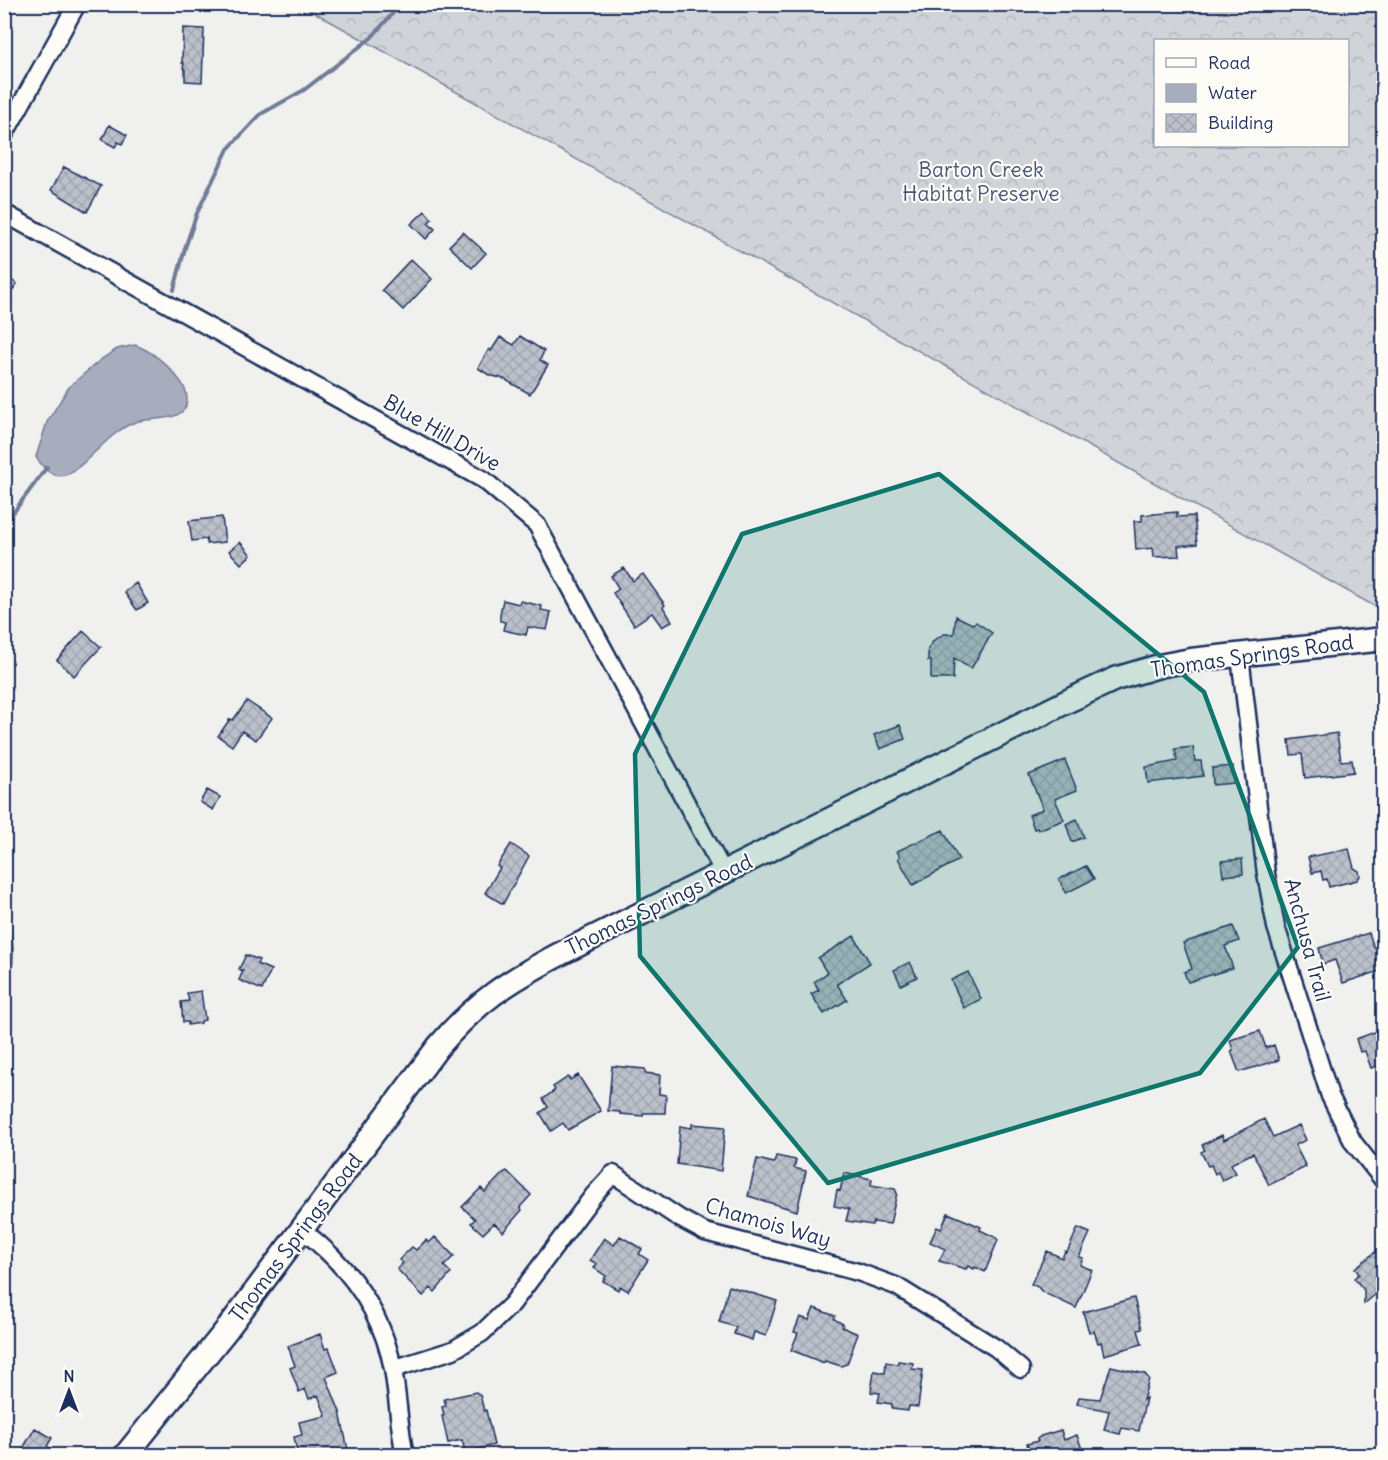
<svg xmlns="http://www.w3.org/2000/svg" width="1388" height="1460" viewBox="0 0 1388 1460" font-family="Delius,sans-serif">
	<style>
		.forest { fill: url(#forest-crowns); stroke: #76819b; stroke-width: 1.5; fill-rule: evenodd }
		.water { fill: #a7adbd; stroke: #6f7b97; stroke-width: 1.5 }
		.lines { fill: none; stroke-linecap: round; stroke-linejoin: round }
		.stream { stroke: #6f7b97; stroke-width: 4 }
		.building { fill: url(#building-cross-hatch); stroke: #1b2f5e; stroke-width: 1.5 }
		.street-casing { stroke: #1b2f5e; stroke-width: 21 }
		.secondary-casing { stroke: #1b2f5e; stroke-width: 27 }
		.street { stroke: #fdfcf7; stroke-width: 16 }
		.secondary { stroke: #fdfcf7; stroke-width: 22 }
		.marked { fill: #0f766e; fill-opacity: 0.2; stroke: #0f766e; stroke-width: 4.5; stroke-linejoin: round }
		.labels { text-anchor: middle; stroke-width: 4.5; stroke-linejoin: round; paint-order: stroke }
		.park-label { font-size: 21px; fill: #48587c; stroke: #fdfcf7 }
		.street-label { font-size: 21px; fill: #1b2f5e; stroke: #fdfcf7 }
	</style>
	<defs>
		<pattern id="forest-crowns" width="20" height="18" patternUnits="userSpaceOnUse" patternTransform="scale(1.5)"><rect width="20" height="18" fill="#d0d3d8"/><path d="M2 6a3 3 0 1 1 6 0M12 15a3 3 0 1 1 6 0" fill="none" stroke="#b2b5bc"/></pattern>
		<pattern id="building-cross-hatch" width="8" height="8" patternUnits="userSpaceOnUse" patternTransform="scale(1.5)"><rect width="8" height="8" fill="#bbc0ca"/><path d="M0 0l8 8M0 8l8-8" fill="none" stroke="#a0a5b0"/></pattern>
	</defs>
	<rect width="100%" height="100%" fill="#f0f0ee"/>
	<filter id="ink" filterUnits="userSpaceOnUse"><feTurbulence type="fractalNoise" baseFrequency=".0167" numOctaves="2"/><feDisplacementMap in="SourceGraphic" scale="12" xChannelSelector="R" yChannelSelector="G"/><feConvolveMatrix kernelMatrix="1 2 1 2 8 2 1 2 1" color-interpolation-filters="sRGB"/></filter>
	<g filter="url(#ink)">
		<path class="forest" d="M 301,5 L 1383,5 L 1383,611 ZM 1156,40 L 1348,40 L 1348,146 L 1156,146 Z"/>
		<path class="water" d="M 135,345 C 154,352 169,366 181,382 C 185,388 187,392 187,399 C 187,423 155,417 139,421 C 131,423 121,429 115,434 C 101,444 80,470 65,475 C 51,479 42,466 36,457 L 47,422 L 69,387 L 100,360 L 117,349 Z"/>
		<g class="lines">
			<path class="stream" d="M 174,290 L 185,248 L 197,213 L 228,149 L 261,114 L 304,90 L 371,38 L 401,4
				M 4,525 L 47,467
				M 4,908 C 11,934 18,962 4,986"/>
		</g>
		<path class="building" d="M 183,28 L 204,29 L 202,82 L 185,81 L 185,69 L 183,68 L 184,63 L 182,63 Z
			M 109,125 L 127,135 L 122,144 L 118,142 L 115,147 L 102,140 Z
			M 64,167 L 101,186 L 87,212 L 51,190 Z
			M 425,211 L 432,219 L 428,223 L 435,229 L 426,239 L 411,224 Z
			M 463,232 L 486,253 L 472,268 L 449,246 Z
			M 411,259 L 432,279 L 403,310 L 382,290 Z
			M 4,275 L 17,284 L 4,302 Z
			M 520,336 L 544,351 L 540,360 L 548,365 L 530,394 L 504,379 L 489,375 L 478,368 L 489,349 L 491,351 L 500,337 L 514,345 Z
			M 1177,512 L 1177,517 L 1194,516 L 1197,544 L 1178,546 L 1179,556 L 1154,557 L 1153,548 L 1136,550 L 1134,521 L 1142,521 L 1142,515 Z
			M 222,517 L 225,542 L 207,544 L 206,539 L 192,541 L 189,521 Z
			M 240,542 L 251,555 L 241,564 L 229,551 Z
			M 624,568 L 633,581 L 643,574 L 665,605 L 663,607 L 672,621 L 662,627 L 652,613 L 634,625 L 613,593 L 619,589 L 611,576 Z
			M 136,583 L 148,603 L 137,610 L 124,592 Z
			M 503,600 L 519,604 L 520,601 L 542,606 L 541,610 L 551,612 L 547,630 L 528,627 L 526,635 L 503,630 L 505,622 L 500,621 L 500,614 Z
			M 956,616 L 972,624 L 976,622 L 992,633 L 971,669 L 954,658 L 953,679 L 931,679 L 931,661 L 928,661 L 928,649 L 934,640 L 944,634 L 954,634 Z
			M 83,631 L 101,647 L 74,676 L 57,660 Z
			M 247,701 L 272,718 L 256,740 L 242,731 L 232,746 L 218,736 L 230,719 L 233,720 Z
			M 900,725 L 905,739 L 880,749 L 874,735 Z
			M 1337,733 L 1341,761 L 1352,760 L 1354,772 L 1305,778 L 1302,754 L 1291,755 L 1289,740 Z
			M 1193,747 L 1195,761 L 1201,761 L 1203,776 L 1148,783 L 1146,767 L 1177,761 L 1175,749 Z
			M 1065,760 L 1077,790 L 1055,799 L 1064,820 L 1038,830 L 1037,828 L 1034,829 L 1029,815 L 1043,809 L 1029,775 Z
			M 1233,766 L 1234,783 L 1213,785 L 1212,768 Z
			M 207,790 L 220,797 L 213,810 L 200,802 Z
			M 1077,819 L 1084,837 L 1072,842 L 1066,824 Z
			M 943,830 L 959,860 L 913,885 L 898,858 L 900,857 L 897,851 Z
			M 511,844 L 529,856 L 503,904 L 485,893 L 500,868 L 497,866 Z
			M 1349,849 L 1354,868 L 1359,871 L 1360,876 L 1357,880 L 1329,887 L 1327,879 L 1323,880 L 1321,871 L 1312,873 L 1308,857 Z
			M 1242,859 L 1243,874 L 1223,876 L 1221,861 Z
			M 1086,866 L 1094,879 L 1066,893 L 1059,879 Z
			M 1233,926 L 1239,941 L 1225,946 L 1233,968 L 1188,982 L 1184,972 L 1192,969 L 1183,943 Z
			M 1369,933 L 1374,948 L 1380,946 L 1383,958 L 1383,970 L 1343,983 L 1335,960 L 1323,964 L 1319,948 Z
			M 854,936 L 870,963 L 837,984 L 847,1000 L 824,1014 L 811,994 L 819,990 L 814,982 L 827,973 L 818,958 Z
			M 246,955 L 259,960 L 257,964 L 271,970 L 262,990 L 239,980 L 243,971 L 239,969 Z
			M 910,962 L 917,977 L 901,985 L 894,970 Z
			M 968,972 L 981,999 L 964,1008 L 951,980 Z
			M 201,991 L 205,1020 L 201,1021 L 201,1023 L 188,1025 L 188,1022 L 183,1022 L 181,1002 L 189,1001 L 187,993 Z
			M 1383,1029 L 1383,1064 L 1371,1068 L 1365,1051 L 1360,1052 L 1356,1039 Z
			M 1260,1031 L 1266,1048 L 1274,1045 L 1279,1060 L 1239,1072 L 1231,1051 L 1233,1050 L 1230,1040 Z
			M 612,1066 L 645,1069 L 645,1073 L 660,1075 L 659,1094 L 666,1095 L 665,1113 L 643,1113 L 643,1116 L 620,1114 L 620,1112 L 608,1111 Z
			M 578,1075 L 601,1111 L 568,1130 L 563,1123 L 551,1131 L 540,1113 L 548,1107 L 543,1099 L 555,1090 L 553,1087 L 568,1077 L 570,1080 Z
			M 1264,1119 L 1273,1137 L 1299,1125 L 1306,1140 L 1295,1145 L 1306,1167 L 1269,1185 L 1253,1153 L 1231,1164 L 1236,1173 L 1222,1180 L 1218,1172 L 1215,1174 L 1211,1165 L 1208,1166 L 1201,1152 L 1205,1150 L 1202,1145 L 1222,1135 L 1224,1140 Z
			M 692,1124 L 725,1127 L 721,1171 L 677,1164 L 680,1126 L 692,1128 Z
			M 776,1156 L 796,1160 L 794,1168 L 806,1171 L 797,1211 L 748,1196 L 757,1159 L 774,1163 Z
			M 507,1171 L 531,1195 L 520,1207 L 522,1210 L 503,1232 L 494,1223 L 483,1234 L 471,1223 L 475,1219 L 462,1207 L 481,1188 L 485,1192 L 503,1173 Z
			M 844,1173 L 872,1179 L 871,1185 L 895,1189 L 897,1193 L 890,1224 L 873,1222 L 872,1225 L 846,1221 L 849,1209 L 834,1206 L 837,1190 L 840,1191 Z
			M 948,1213 L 981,1227 L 980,1230 L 995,1237 L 998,1240 L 985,1272 L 975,1267 L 974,1269 L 968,1266 L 966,1269 L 939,1261 L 945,1249 L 930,1242 L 937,1227 L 941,1229 Z
			M 1078,1228 L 1090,1233 L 1079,1257 L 1083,1258 L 1080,1265 L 1092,1270 L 1076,1308 L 1042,1292 L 1038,1287 L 1031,1284 L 1047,1251 L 1062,1258 L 1065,1251 L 1067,1252 Z
			M 620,1236 L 642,1249 L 639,1254 L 648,1260 L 628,1291 L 620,1286 L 618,1290 L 603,1281 L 606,1276 L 594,1268 L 597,1264 L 590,1260 L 604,1238 L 614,1245 Z
			M 435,1237 L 454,1256 L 444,1266 L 451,1273 L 435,1292 L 431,1288 L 423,1296 L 397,1269 L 403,1263 L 399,1260 L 412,1247 L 416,1250 L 426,1240 L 429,1243 Z
			M 1383,1246 L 1383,1288 L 1364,1304 L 1364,1290 L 1354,1278 L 1359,1274 L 1355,1268 Z
			M 729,1286 L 777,1301 L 766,1336 L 754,1332 L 752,1340 L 734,1334 L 736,1327 L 719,1322 Z
			M 1134,1298 L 1142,1329 L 1138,1330 L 1142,1344 L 1104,1355 L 1101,1342 L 1098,1343 L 1094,1331 L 1089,1332 L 1083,1312 Z
			M 814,1308 L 835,1316 L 834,1319 L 843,1324 L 842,1327 L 858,1334 L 847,1364 L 841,1366 L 825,1361 L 824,1363 L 791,1350 L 798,1333 L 794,1332 L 800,1317 L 809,1320 Z
			M 320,1334 L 325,1349 L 329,1348 L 338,1372 L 326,1377 L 340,1412 L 349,1455 L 298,1455 L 294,1437 L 302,1435 L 299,1422 L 326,1416 L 318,1395 L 309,1399 L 305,1389 L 299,1392 L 290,1368 L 295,1366 L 288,1346 Z
			M 898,1361 L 913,1363 L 912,1369 L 923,1370 L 918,1407 L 909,1406 L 908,1411 L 892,1409 L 892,1404 L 878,1402 L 880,1393 L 871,1392 L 874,1371 L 885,1373 L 886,1362 L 898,1364 Z
			M 1111,1366 L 1145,1374 L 1149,1379 L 1143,1400 L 1146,1398 L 1139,1431 L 1122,1428 L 1120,1434 L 1104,1430 L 1109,1411 L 1077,1404 L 1079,1397 L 1100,1399 Z
			M 476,1392 L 480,1395 L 484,1411 L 486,1410 L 494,1445 L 477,1449 L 478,1453 L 466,1455 L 462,1440 L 448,1443 L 442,1416 L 444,1415 L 442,1407 L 446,1406 L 444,1399 Z
			M 35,1428 L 52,1438 L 47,1446 L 50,1448 L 45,1455 L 19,1455 Z
			M 1061,1430 L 1064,1440 L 1077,1435 L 1084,1455 L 1031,1455 L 1027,1444 L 1038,1441 L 1037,1439 L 1041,1436 Z"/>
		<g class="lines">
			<g class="street-casing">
				<path id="street" d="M 4,135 L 77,4
					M 4,213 L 484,480 L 537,525 L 724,873
					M 1240,656 L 1266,874 L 1276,927 L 1330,1096 L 1353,1142 L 1384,1181
					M 302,1230 C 348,1265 382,1311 393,1369 C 398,1398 399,1427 405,1456
					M 393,1369 L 453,1350 L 482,1333 L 512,1304 L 593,1196 L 613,1174 L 679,1218 L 705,1232 L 858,1272 L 896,1286 L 996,1348 L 1021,1369"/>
			</g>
			<g class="secondary-casing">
				<path id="secondary" d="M 125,1456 L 228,1328 L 438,1047 C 477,1001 507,982 560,954 L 1072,699 L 1115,679 L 1159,666 L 1191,660 L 1384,639"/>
			</g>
			<use href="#street" class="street"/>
			<use href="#secondary" class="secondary"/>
		</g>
	</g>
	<path class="marked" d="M 939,474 L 1204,692 L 1298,947 L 1200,1073 L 828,1183 L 640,956 L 635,754 L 742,534 Z"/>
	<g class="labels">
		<g class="park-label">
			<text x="981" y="177">Barton Creek<tspan x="981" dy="24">Habitat Preserve</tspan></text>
		</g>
		<g class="street-label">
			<text transform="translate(442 433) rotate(30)" y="7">Blue Hill Drive</text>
			<text transform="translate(1252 656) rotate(-8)" y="7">Thomas Springs Road</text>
			<text transform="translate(659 905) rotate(-26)" y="7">Thomas Springs Road</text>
			<text transform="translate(1307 940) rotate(75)" y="7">Anchusa Trail</text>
			<text transform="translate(768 1223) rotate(16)" y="7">Chamois Way</text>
			<text transform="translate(296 1238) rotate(-53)" y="7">Thomas Springs Road</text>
		</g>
	</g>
	<rect width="1388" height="1460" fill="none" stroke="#fdfcf7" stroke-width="24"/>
	<rect x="12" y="12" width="1364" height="1436" fill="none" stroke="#1b2f5e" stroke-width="2" filter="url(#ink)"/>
	<rect x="1154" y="39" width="195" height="108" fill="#fdfcf7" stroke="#a3aaba" stroke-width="1.5"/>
	<rect x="1166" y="58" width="30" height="9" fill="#fdfcf7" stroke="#a3aaba" stroke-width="1.5"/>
	<text x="1208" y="69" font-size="18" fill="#1b2f5e">Road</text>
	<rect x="1166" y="84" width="30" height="18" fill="#a7adbd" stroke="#a3aaba" stroke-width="1.5"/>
	<text x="1208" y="99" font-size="18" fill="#1b2f5e">Water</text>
	<rect x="1166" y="114" width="30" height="18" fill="url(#building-cross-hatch)" stroke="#a3aaba" stroke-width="1.5"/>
	<text x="1208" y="129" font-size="18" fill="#1b2f5e">Building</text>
	<g transform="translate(69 1391)" stroke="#fdfcf7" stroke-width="4.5" paint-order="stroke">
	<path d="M0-4.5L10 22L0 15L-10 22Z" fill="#1b2f5e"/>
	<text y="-9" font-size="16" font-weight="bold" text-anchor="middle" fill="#1b2f5e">N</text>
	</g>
</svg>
